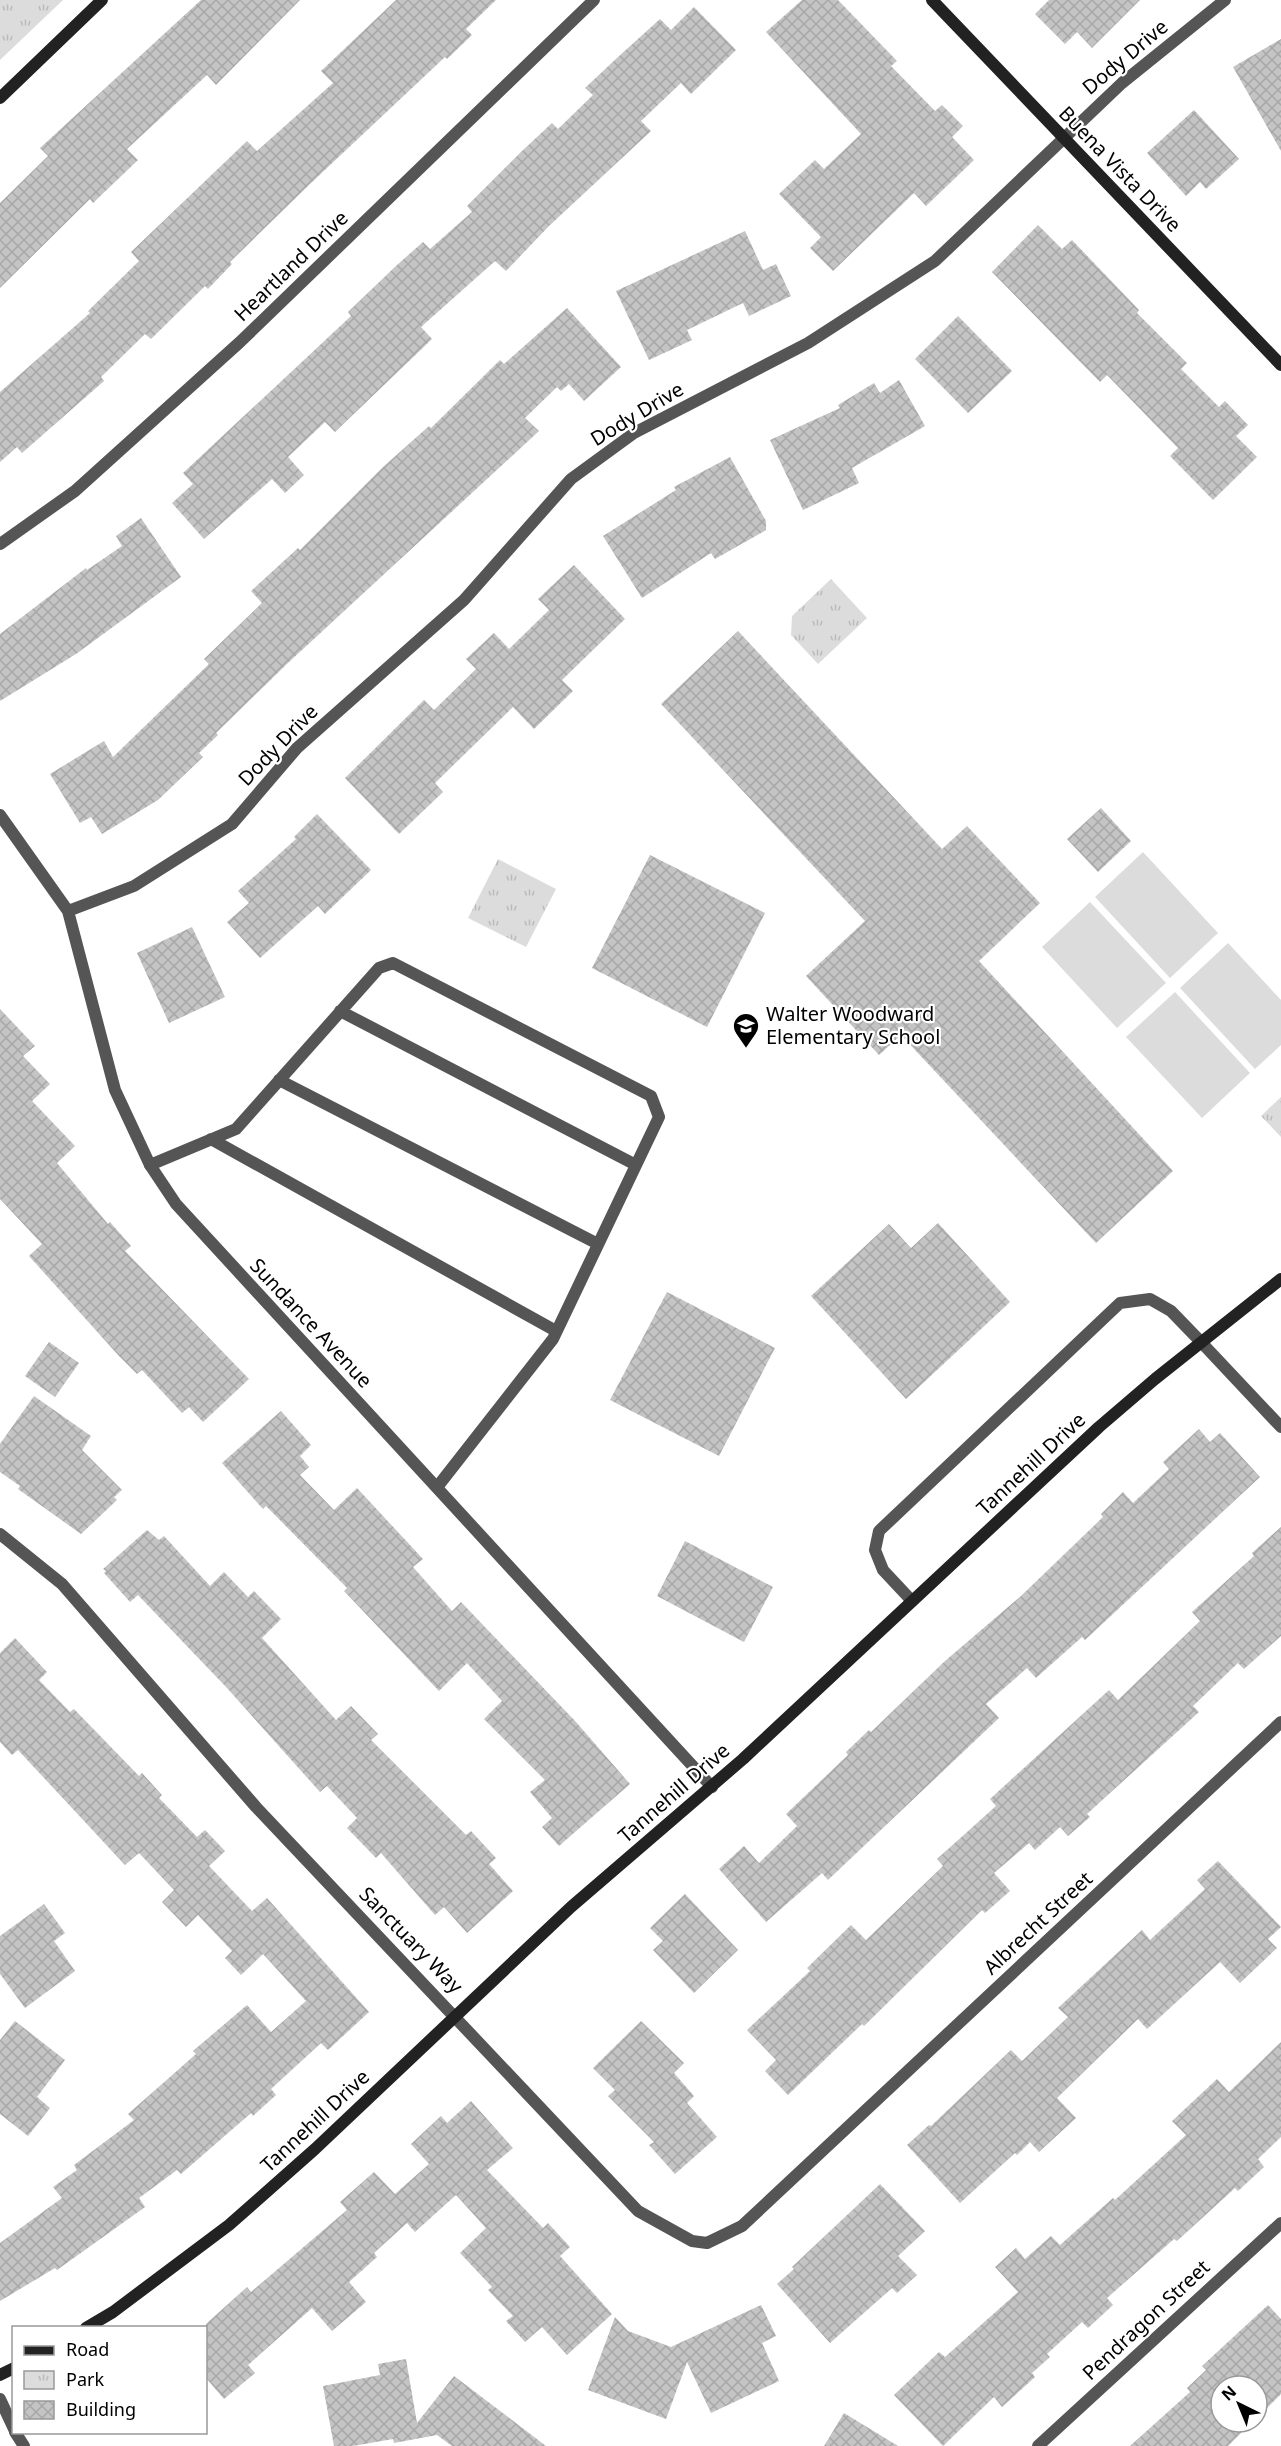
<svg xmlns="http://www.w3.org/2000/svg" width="1281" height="2446" viewBox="0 0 1281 2446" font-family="'Noto Sans',sans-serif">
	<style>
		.grass { fill: #dcdcdc }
		.park { fill: url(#park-tufts) }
		.building { fill: url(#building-cross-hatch) }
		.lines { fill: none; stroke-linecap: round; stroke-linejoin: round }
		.lane { stroke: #555; stroke-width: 12 }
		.street { stroke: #555; stroke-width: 12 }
		.secondary { stroke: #222; stroke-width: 12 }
		.labels { text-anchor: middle; stroke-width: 4.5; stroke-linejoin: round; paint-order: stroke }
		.street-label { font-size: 20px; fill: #000; stroke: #fff }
		.poi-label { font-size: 20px; fill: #000; stroke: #fff; text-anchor: start }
	</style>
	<defs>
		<pattern id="park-tufts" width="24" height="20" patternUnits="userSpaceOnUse" patternTransform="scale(1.5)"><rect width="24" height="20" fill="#dcdcdc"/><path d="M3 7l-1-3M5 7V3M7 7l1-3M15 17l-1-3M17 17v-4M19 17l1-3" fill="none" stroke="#bbb"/></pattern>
		<pattern id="building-cross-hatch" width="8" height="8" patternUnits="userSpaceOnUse" patternTransform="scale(1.5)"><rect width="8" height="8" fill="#c4c4c4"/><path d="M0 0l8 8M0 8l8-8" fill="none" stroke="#a7a7a7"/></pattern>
	</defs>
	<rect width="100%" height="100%" fill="#fff"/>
	<path class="grass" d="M 1143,852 L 1218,933 L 1170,978 L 1095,897 Z
		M 1090,902 L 1166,983 L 1117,1028 L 1042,947 Z
		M 1228,943 L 1281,1000 L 1281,1045 L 1255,1069 L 1180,988 Z
		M 1175,992 L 1250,1073 L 1202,1118 L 1126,1037 Z"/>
	<path class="park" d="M 0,0 L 63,0 L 0,60 Z
		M 831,579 L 867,618 L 818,664 L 791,635 L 792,616 Z
		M 498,859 L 556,889 L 526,947 L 468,918 Z
		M 1281,1097 L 1281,1137 L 1261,1116 Z"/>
	<path class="building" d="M 201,0 L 300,0 L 216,85 L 207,75 L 127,149 L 138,160 L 93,203 L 90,199 L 0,288 L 0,203 L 48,156 L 40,148 Z
		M 396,0 L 496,0 L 466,29 L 472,35 L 447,59 L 445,57 L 311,183 L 230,262 L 232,264 L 208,289 L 205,286 L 151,339 L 145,334 L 101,377 L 104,381 L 22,453 L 17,447 L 0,462 L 0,392 L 90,313 L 88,311 L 139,261 L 131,252 L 247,141 L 257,151 L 333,83 L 321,71 Z
		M 802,0 L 838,0 L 897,61 L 891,66 L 935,111 L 942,105 L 963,126 L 952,137 L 974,160 L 926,206 L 914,193 L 833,271 L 810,248 L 821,237 L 779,194 L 815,160 L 824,169 L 861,134 L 766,32 Z
		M 1049,0 L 1140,0 L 1092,48 L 1077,32 L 1065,44 L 1035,14 Z
		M 694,7 L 736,50 L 691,94 L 681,83 L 641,121 L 651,131 L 549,226 L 506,271 L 495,261 L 421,327 L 432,339 L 335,432 L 325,422 L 288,457 L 304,475 L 285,493 L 272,479 L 204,539 L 172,503 L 193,484 L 183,473 L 351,316 L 348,312 L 397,265 L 423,242 L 430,249 L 472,212 L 467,206 L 521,152 L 552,123 L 558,129 L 593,95 L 585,88 L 618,57 L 660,19 L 671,30 Z
		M 1281,39 L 1281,151 L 1233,67 Z
		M 1194,110 L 1239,159 L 1206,189 L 1200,182 L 1186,196 L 1147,153 Z
		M 1038,225 L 1062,249 L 1072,240 L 1139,310 L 1137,313 L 1187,363 L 1181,369 L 1219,407 L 1225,401 L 1248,425 L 1236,436 L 1257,457 L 1213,500 L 1170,456 L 1178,448 L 1107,375 L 1100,382 L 992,272 Z
		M 745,231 L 763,270 L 776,264 L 791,296 L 749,316 L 743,303 L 687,330 L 692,340 L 649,360 L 616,291 Z
		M 567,308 L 621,367 L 584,401 L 569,384 L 561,391 L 557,387 L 525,418 L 539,431 L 289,662 L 216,733 L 218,735 L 199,753 L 203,757 L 158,800 L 102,834 L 91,817 L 80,823 L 50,774 L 104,741 L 113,757 L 209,664 L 204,659 L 262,603 L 251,591 L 298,548 L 300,550 L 382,468 L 429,426 L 431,428 L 500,360 L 504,364 Z
		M 958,316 L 1012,371 L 968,413 L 915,359 Z
		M 899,380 L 925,426 L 852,468 L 859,483 L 803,510 L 770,440 L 840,408 L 838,405 L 874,383 L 880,393 Z
		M 730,457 L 766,521 L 766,530 L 715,559 L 711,553 L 642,598 L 603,536 L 676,490 L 674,487 Z
		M 141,518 L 181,577 L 76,654 L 0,701 L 0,634 L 86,568 L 87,570 L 122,546 L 116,536 Z
		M 574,565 L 625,619 L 562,680 L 573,691 L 534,729 L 513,707 L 435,783 L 443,792 L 399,834 L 345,778 L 424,700 L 434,710 L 476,669 L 466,659 L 494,633 L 509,649 L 549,610 L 538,599 Z
		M 738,631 L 942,849 L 967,826 L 1040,903 L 979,961 L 1173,1171 L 1096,1243 L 901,1035 L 879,1055 L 806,976 L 865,921 L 661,704 Z
		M 1101,808 L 1131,841 L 1098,872 L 1067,839 Z
		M 317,814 L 371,870 L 325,914 L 318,906 L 260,958 L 227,922 L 249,903 L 238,891 L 296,839 L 294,837 Z
		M 650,855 L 765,913 L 707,1027 L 592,968 Z
		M 192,927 L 225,997 L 169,1023 L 137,953 Z
		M 0,1009 L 35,1046 L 23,1056 L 50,1084 L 32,1101 L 75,1146 L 57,1163 L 108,1224 L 110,1222 L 131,1246 L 125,1251 L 249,1379 L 203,1422 L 189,1407 L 182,1413 L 142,1370 L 137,1374 L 119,1356 L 29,1256 L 42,1244 L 0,1199 Z
		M 938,1223 L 1010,1302 L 906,1399 L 811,1296 L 889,1224 L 911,1248 Z
		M 667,1292 L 775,1348 L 719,1456 L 610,1400 Z
		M 49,1342 L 79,1363 L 55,1397 L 25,1376 Z
		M 34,1396 L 91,1436 L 82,1450 L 122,1490 L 114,1497 L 117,1500 L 81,1534 L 18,1489 L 20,1486 L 0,1472 L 0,1444 Z
		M 281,1411 L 311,1445 L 300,1456 L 309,1467 L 300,1475 L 334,1510 L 357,1488 L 423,1559 L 413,1567 L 452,1611 L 461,1602 L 576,1722 L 630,1784 L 559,1846 L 542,1827 L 552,1818 L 530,1792 L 545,1780 L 484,1719 L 502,1701 L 467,1663 L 439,1691 L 344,1591 L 347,1588 L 266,1506 L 263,1509 L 222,1463 Z
		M 1199,1429 L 1210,1442 L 1220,1433 L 1260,1477 L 1085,1640 L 1082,1637 L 1036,1678 L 1027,1668 L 986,1704 L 999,1718 L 828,1880 L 822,1873 L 766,1922 L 719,1869 L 744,1846 L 759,1863 L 797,1826 L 786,1814 L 848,1755 L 846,1752 L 869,1730 L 871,1732 L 945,1661 L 1021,1596 L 1103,1517 L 1101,1514 L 1123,1492 L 1133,1503 L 1169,1469 L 1163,1462 Z
		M 1281,1527 L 1281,1636 L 1244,1669 L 1238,1663 L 1193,1706 L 1199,1712 L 1087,1814 L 1090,1817 L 1068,1836 L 1060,1827 L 1035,1850 L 1029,1843 L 994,1873 L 1010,1891 L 985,1913 L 982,1910 L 864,2026 L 862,2024 L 788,2095 L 765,2071 L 776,2060 L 747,2030 L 810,1971 L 807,1968 L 851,1925 L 866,1940 L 943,1866 L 937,1859 L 996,1806 L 990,1799 L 1109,1690 L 1118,1700 L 1200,1621 L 1192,1612 L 1254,1556 L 1252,1553 Z
		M 147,1530 L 159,1540 L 164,1536 L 210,1586 L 224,1572 L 248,1597 L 254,1591 L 281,1619 L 262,1638 L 336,1720 L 351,1706 L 378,1734 L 371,1740 L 466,1835 L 471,1831 L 496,1858 L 489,1864 L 513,1891 L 467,1933 L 444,1907 L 435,1915 L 381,1853 L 376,1858 L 347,1828 L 357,1818 L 327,1786 L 320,1792 L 227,1688 L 138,1595 L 130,1602 L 104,1573 L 106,1571 L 103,1569 Z
		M 685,1541 L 773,1587 L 744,1642 L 657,1596 Z
		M 15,1638 L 47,1672 L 39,1680 L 70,1712 L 74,1709 L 139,1776 L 142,1773 L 162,1795 L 159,1798 L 197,1837 L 205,1830 L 225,1851 L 209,1866 L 252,1911 L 267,1898 L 369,2012 L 328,2050 L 321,2043 L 271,2089 L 276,2095 L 253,2116 L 251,2113 L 181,2174 L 177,2170 L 139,2198 L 145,2207 L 57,2270 L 55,2268 L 0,2301 L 0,2243 L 62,2198 L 53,2187 L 77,2170 L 74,2165 L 134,2120 L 128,2114 L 196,2054 L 193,2051 L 247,2005 L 271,2032 L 306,2001 L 263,1954 L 241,1975 L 225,1958 L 232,1951 L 198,1915 L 186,1927 L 162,1902 L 174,1890 L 139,1853 L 125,1865 L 18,1750 L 12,1755 L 0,1742 L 0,1653 Z
		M 1218,1861 L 1281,1927 L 1268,1939 L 1277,1948 L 1240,1983 L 1220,1962 L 1147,2029 L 1138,2019 L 1057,2098 L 1076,2118 L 1039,2152 L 1030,2142 L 1017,2155 L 1015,2153 L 960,2203 L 907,2145 L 929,2125 L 931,2126 L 1011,2050 L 1022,2061 L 1068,2017 L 1058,2008 L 1142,1930 L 1150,1940 L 1205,1889 L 1197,1880 Z
		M 685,1894 L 738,1950 L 694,1993 L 653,1950 L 663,1941 L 650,1928 Z
		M 44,1904 L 65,1933 L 54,1941 L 75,1971 L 25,2008 L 0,1974 L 0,1936 Z
		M 15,2021 L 65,2060 L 37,2097 L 50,2108 L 28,2136 L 0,2114 L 0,2040 Z
		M 641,2021 L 684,2063 L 674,2073 L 694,2096 L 687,2103 L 717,2137 L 675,2174 L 649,2145 L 654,2142 L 608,2096 L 615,2090 L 593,2068 Z
		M 1281,2042 L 1281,2137 L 1258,2159 L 1264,2167 L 1238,2191 L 1235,2188 L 1177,2241 L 1174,2239 L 1107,2298 L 1113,2305 L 1088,2328 L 1082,2322 L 1047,2354 L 1050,2357 L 1032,2373 L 1035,2377 L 1002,2407 L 994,2397 L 943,2446 L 894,2395 L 939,2352 L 945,2357 L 1018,2292 L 995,2267 L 1016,2248 L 1025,2259 L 1051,2236 L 1060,2245 L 1113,2198 L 1115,2200 L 1186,2135 L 1172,2121 L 1217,2079 L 1229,2092 Z
		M 471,2101 L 513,2148 L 487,2170 L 543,2228 L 548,2223 L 570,2247 L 560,2256 L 612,2314 L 567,2355 L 542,2327 L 525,2342 L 506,2321 L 513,2316 L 488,2290 L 492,2287 L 460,2253 L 486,2228 L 456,2195 L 415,2232 L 407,2223 L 374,2253 L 377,2257 L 349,2282 L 366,2302 L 332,2331 L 312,2308 L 248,2365 L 255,2373 L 224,2399 L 206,2378 L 206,2324 L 247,2287 L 251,2292 L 347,2210 L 340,2202 L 374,2172 L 395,2194 L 429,2164 L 411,2144 L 441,2116 L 447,2123 Z
		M 880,2184 L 925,2231 L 898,2256 L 917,2275 L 897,2293 L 892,2288 L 830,2343 L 777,2284 L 794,2269 L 792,2267 Z
		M 761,2305 L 776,2336 L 762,2343 L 779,2381 L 711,2413 L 687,2362 L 666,2419 L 588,2390 L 615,2317 L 628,2331 L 671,2347 Z
		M 1268,2305 L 1281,2319 L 1281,2394 L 1257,2418 L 1257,2386 L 1221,2386 L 1221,2422 L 1252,2422 L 1228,2446 L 1130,2446 L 1190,2392 L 1187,2388 L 1206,2370 L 1202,2366 Z
		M 406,2359 L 417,2423 L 454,2376 L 546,2446 L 452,2446 L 437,2435 L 394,2443 L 393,2439 L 353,2446 L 334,2446 L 323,2386 L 380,2375 L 378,2364 Z
		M 844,2413 L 898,2446 L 824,2446 Z"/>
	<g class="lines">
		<path class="lane" d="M 340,1011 L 636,1165
			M 279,1080 L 598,1244
			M 211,1139 L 556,1331
			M 150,1165 L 236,1129 L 379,968 L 393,963 L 651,1096 L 659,1117 L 553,1339 L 438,1486
			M 912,1601 L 883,1570 L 875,1550 L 879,1531 L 1120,1303 L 1150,1299 L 1171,1311 L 1201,1342"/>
		<path class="street" d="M 0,544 L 75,491 L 240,342 L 594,0
			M 0,815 L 68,911 L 115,1090 L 150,1165 L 176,1204 L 712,1787
			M 68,911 L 134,886 L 232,824 L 297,748 L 464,600 L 571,479 L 634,433 L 808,343 L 935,261 L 1122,83 L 1225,0
			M 1201,1342 L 1281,1427
			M 0,1534 L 62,1584 L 256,1807 L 638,2211 L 692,2241 L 707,2243 L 742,2226 L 1281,1722
			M 0,2399 L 14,2429
			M 15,2432 L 24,2446
			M 1038,2446 L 1281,2223"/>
		<path class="secondary" d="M 932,0 L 1281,365
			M 0,98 L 102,0
			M 86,2328 L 113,2312 L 229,2225 L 315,2149 L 571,1907 L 743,1759 L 1099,1427 L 1155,1379 L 1281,1279
			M 0,2375 L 14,2368"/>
	</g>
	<defs>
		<g id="school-pin" transform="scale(1.35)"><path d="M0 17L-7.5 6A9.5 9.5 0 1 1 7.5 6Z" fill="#000" stroke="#fff"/><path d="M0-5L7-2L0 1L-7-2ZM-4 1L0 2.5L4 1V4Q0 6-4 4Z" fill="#fff"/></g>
	</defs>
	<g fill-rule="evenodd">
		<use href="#school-pin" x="746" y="1026"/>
	</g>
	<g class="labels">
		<g class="street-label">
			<text transform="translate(1125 57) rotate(-40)" y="7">Dody Drive</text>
			<text transform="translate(1120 169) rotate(46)" y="7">Buena Vista Drive</text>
			<text transform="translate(291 266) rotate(-44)" y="7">Heartland Drive</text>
			<text transform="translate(637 414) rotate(-31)" y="7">Dody Drive</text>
			<text transform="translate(278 745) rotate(-46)" y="7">Dody Drive</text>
			<text transform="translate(311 1323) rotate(47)" y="7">Sundance Avenue</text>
			<text transform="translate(1031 1464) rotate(-43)" y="7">Tannehill Drive</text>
			<text transform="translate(674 1793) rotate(-41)" y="7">Tannehill Drive</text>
			<text transform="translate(1038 1923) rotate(-43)" y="7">Albrecht Street</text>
			<text transform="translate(411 1940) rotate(46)" y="7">Sanctuary Way</text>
			<text transform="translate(315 2121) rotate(-43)" y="7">Tannehill Drive</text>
			<text transform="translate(1146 2320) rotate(-43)" y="7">Pendragon Street</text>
		</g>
		<g class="poi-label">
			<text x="766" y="1021">Walter Woodward<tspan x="766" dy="23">Elementary School</tspan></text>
		</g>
	</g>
	<rect x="12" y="2326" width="195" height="108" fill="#ffffff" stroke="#999999" stroke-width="1.5"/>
	<rect x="24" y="2346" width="30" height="9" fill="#222222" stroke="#999999" stroke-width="1.5"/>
	<text x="66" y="2356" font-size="18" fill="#000000">Road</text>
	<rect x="24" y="2371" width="30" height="18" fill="url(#park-tufts)" stroke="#999999" stroke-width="1.5"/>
	<text x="66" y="2386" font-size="18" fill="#000000">Park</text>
	<rect x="24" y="2401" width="30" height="18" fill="url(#building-cross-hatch)" stroke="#999999" stroke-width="1.5"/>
	<text x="66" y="2416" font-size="18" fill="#000000">Building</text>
	<g transform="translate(1239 2404) rotate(317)"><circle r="28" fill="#ffffff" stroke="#999999" stroke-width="1.5"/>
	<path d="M0-4.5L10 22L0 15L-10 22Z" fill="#000000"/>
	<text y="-9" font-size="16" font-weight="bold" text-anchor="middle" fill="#000000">N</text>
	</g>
</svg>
